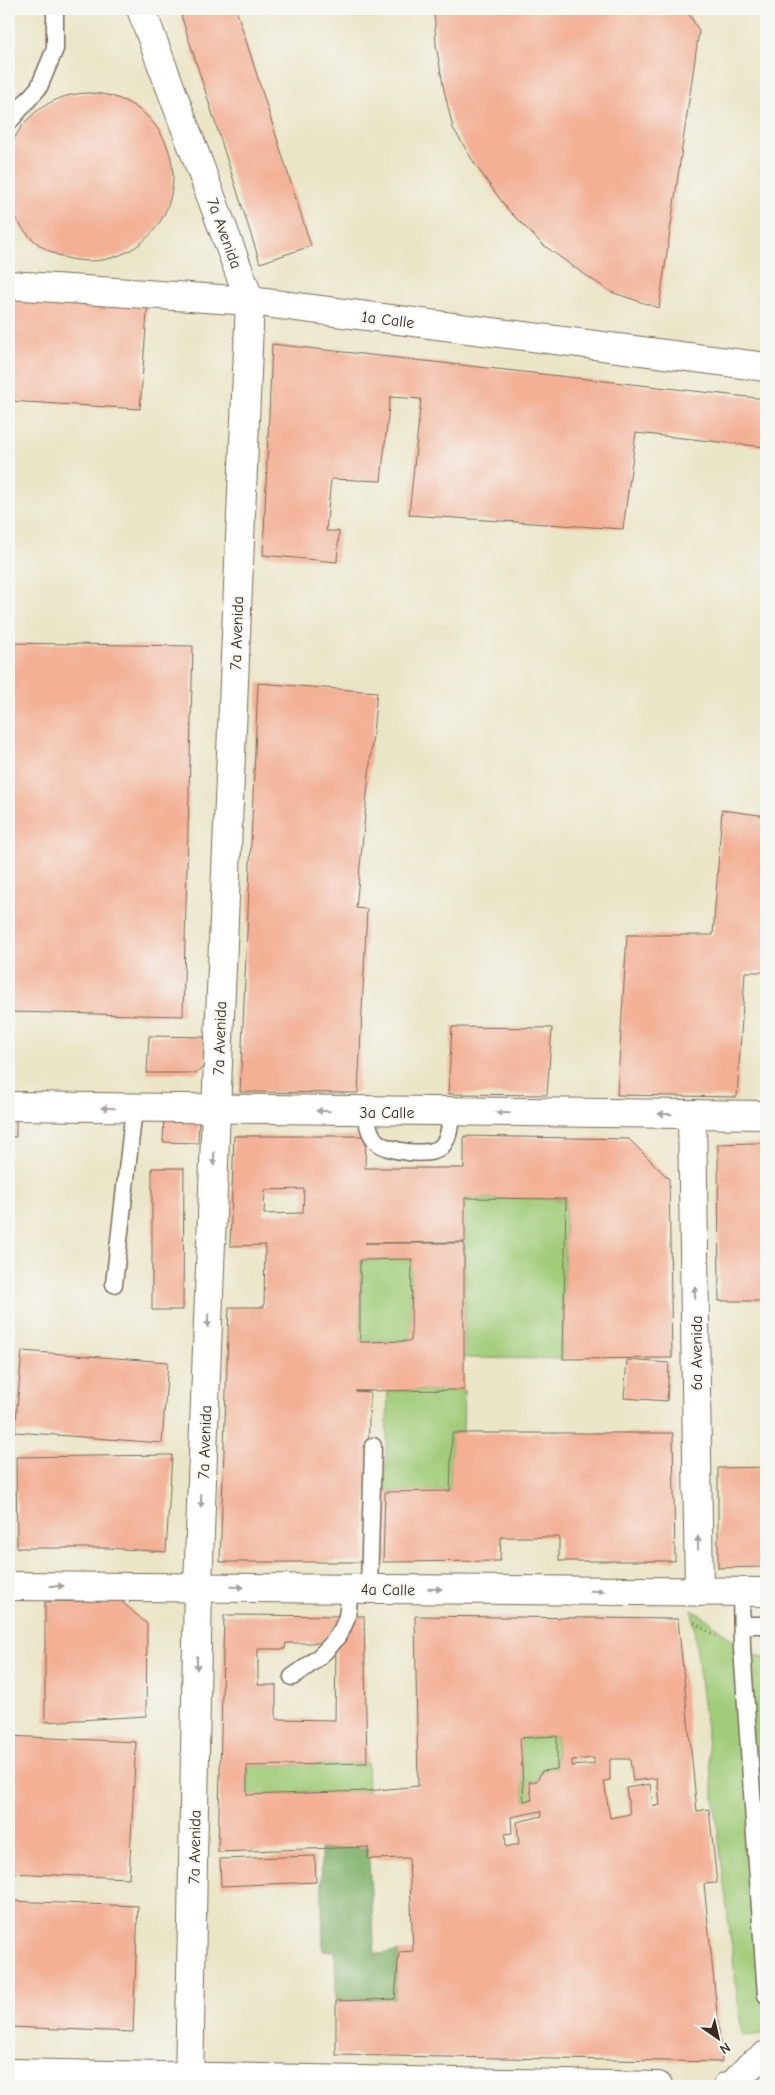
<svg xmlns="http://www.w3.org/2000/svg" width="775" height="2095" viewBox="0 0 775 2095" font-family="'Comic Neue',sans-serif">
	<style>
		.green { fill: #a1cc79; stroke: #6e7b4c }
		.forest { fill: #80b069; stroke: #5e6d44 }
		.building { fill: #f3b095; fill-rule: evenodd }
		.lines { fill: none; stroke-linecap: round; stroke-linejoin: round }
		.lane-casing { stroke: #796b59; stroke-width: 19 }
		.street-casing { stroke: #796b59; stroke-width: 30 }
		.secondary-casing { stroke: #796b59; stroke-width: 30 }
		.primary-casing { stroke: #796b59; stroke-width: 30 }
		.path { stroke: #796b59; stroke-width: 3; stroke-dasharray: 1 4; stroke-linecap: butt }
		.lane { stroke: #fff; stroke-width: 16 }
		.street { stroke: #fff; stroke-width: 28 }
		.secondary { stroke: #fff; stroke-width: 28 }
		.primary { stroke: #fff; stroke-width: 28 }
		.oneway { fill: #a79f9a }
		.labels { text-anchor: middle; stroke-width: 4; stroke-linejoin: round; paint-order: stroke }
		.street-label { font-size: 16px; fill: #3b2a1e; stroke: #f6f6f2 }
	</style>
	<rect width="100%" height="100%" fill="#f6f6f2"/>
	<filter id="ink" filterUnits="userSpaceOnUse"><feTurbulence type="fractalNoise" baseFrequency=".02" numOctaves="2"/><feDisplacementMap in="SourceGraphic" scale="10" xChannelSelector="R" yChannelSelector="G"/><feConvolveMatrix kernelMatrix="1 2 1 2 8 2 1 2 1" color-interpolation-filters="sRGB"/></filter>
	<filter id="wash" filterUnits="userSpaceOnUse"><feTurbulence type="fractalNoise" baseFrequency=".0096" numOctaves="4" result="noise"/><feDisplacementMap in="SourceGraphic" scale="20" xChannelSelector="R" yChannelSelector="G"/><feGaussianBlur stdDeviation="1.12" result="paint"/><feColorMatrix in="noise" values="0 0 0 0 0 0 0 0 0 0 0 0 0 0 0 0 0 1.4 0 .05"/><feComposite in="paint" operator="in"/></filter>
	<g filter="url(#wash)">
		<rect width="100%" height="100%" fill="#ebe5c7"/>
		<path class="green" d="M 465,1198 L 566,1199 L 563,1359 L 464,1358 Z
			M 412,1259 L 411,1341 L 360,1342 L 360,1260 Z
			M 464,1390 L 463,1433 L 452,1433 L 450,1491 L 385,1492 L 388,1391 Z
			M 692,1610 C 713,1620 727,1639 747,1651 C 753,1654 760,1656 766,1658 L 766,2034 L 742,2036 Z
			M 557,1736 L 557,1769 L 542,1771 L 537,1781 L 530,1782 L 532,1800 L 524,1801 L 520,1738 Z
			M 367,1763 L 368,1791 L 247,1795 L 247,1766 Z"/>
		<path class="forest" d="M 368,1847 L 375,1954 L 399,1952 L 395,1999 L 336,2001 L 335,1951 L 323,1950 L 321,1849 Z"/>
		<g id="blocks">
			<path class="building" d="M 190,9 L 236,9 L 311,246 L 260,263 L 180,12 Z
				M 434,9 L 686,9 L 699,31 L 659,308 L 611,292 L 575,268 L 542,244 L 509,211 L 478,169 L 453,128 L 444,90 L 436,45 Z
				M5 177a84 84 0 1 1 168 0a84 84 0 1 1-168 0Z
				M 9,291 L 148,299 L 140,409 L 9,401 Z
				M 272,344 L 766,399 L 766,447 L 636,433 L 623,529 L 409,515 L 421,399 L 390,397 L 381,481 L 331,479 L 326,531 L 339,531 L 337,562 L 263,555 Z
				M 9,643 L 193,646 L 183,1016 L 9,1012 Z
				M 258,683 L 377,692 L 356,908 L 367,909 L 358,1093 L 240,1092 Z
				M 722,810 L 766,816 L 766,972 L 745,972 L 737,1097 L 617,1095 L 627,935 L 713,935 Z
				M 452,1027 L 552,1028 L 547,1095 L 448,1094 Z
				M 149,1036 L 207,1037 L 206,1064 L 197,1073 L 147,1073 Z
				M 9,1112 L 16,1112 L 16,1137 L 9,1136 Z
				M 164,1118 L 199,1119 L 198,1143 L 163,1142 Z
				M 234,1136 L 366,1136 L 365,1168 L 464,1168 L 464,1136 L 629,1139 L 669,1179 L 672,1358 L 563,1359 L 566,1199 L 465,1198 L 465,1242 L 365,1243 L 464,1243 L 464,1390 L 355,1391 L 370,1392 L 364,1562 L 220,1562 L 229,1307 L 264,1307 L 265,1245 L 230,1246 ZM 304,1189 L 303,1213 L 264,1214 L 265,1190 ZM 412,1259 L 411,1341 L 360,1342 L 360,1260 Z
				M 756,1143 L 766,1143 L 766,1301 L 719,1301 L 718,1144 Z
				M 152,1168 L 184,1168 L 183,1310 L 152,1310 Z
				M 22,1351 L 168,1362 L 162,1443 L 15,1432 Z
				M 627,1360 L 669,1363 L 667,1401 L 624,1398 Z
				M 452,1433 L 673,1433 L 675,1561 L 559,1561 L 559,1537 L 501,1537 L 500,1561 L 383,1562 L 385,1492 L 450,1491 Z
				M 172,1455 L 166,1552 L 108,1548 L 17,1548 L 16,1457 Z
				M 766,1467 L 766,1567 L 718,1568 L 718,1468 Z
				M 120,1600 L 147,1624 L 146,1716 L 45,1722 L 45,1602 Z
				M 224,1615 L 364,1616 L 367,1763 L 247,1766 L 247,1795 L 368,1791 L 418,1786 L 415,1616 L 678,1619 L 697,1811 L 709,1809 L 717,1883 L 704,1884 L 722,2062 L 336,2055 L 336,2001 L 395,1999 L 399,1952 L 413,1951 L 409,1858 L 368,1859 L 368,1847 L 218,1852 ZM 286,1643 L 336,1643 L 335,1720 L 276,1719 L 276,1685 L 258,1685 L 258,1649 L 285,1649 ZM 557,1736 L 557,1769 L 542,1771 L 537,1781 L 529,1782 L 532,1800 L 524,1801 L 520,1738 ZM 594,1758 L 594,1764 L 572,1766 L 572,1760 ZM 610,1759 L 630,1759 L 633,1781 L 657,1778 L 660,1805 L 653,1806 L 650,1784 L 626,1788 L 630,1814 L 610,1818 L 604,1781 L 610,1780 ZM 541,1811 L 542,1816 L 517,1822 L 519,1844 L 506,1847 L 505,1834 L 512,1833 L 511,1817 Z
				M 9,1736 L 136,1742 L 129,1878 L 9,1873 Z
				M 315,1856 L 316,1882 L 221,1886 L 220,1859 Z
				M 9,1901 L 138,1906 L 133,2032 L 9,2027 Z"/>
		</g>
	</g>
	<g filter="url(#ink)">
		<use href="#blocks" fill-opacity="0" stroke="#796b59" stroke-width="1"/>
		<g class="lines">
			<g class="lane-casing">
				<path id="lane" d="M 9,122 L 39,87 L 55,49 L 55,9
					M 365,1112 C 367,1121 369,1134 376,1141 C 386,1152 431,1158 442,1146 C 450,1137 450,1123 451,1112
					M 114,1284 L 134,1109
					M 369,1588 L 373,1446
					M 741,1592 L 742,1648 L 766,1995
					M 742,1625 L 766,1625
					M 292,1677 C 313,1663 337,1645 346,1620 C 349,1610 349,1598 349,1588"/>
			</g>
			<g class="street-casing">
				<path id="street" d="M 141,9 L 250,301 L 216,1110
					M 9,285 L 250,301 L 766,367
					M 692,1114 L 699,1592
					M 9,2073 L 658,2086
					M 727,2086 L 732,2086 L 749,2067 L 766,2055"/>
			</g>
			<g class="secondary-casing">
				<path id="secondary" d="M 189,2086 L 198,1586 L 216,1110"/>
			</g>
			<g class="primary-casing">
				<path id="primary" d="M 9,1106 L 766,1115
					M 9,1586 L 766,1592"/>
			</g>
			<path class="path" d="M 694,1623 L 716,1636"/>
			<use href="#lane" class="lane"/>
			<use href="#street" class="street"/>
			<use href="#secondary" class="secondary"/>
			<use href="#primary" class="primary"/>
		</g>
		<defs><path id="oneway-solid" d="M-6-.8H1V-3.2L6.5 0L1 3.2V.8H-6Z" transform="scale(1.25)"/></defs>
		<g class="oneway">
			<use href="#oneway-solid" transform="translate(108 1108) rotate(-179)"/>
			<use href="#oneway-solid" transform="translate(323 1111) rotate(-179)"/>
			<use href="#oneway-solid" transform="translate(503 1113) rotate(-179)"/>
			<use href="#oneway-solid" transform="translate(665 1114) rotate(-179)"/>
			<use href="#oneway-solid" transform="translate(214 1159) rotate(92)"/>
			<use href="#oneway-solid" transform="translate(695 1293) rotate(-91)"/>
			<use href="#oneway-solid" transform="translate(208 1321) rotate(92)"/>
			<use href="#oneway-solid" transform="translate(201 1501) rotate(92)"/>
			<use href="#oneway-solid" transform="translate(698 1543) rotate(-91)"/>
			<use href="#oneway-solid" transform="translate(57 1586)"/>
			<use href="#oneway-solid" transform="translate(237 1587) rotate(1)"/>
			<use href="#oneway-solid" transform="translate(435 1589) rotate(1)"/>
			<use href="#oneway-solid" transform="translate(597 1591) rotate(1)"/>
			<use href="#oneway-solid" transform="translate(197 1663) rotate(91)"/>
		</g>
	</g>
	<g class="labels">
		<g class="street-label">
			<text transform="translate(225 233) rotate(70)" y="6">7a Avenida</text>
			<text transform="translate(388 319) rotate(7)" y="6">1a Calle</text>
			<text transform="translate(236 633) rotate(-88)" y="6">7a Avenida</text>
			<text transform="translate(219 1038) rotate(-88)" y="6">7a Avenida</text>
			<text x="387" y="1118">3a Calle</text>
			<text transform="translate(696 1353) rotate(-90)" y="6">6a Avenida</text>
			<text transform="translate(204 1442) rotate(-88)" y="6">7a Avenida</text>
			<text transform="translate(388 1589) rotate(1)" y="6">4a Calle</text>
			<text transform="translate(194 1847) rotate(-89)" y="6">7a Avenida</text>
		</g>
	</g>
	<rect width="775" height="2095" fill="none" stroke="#f6f6f2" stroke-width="30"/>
	<g transform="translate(718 2038) rotate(146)" stroke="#f6f6f2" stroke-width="4" paint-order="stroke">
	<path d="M0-4L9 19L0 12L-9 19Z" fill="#3b2a1e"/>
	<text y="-8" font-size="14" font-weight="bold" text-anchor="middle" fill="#3b2a1e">N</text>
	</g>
</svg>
